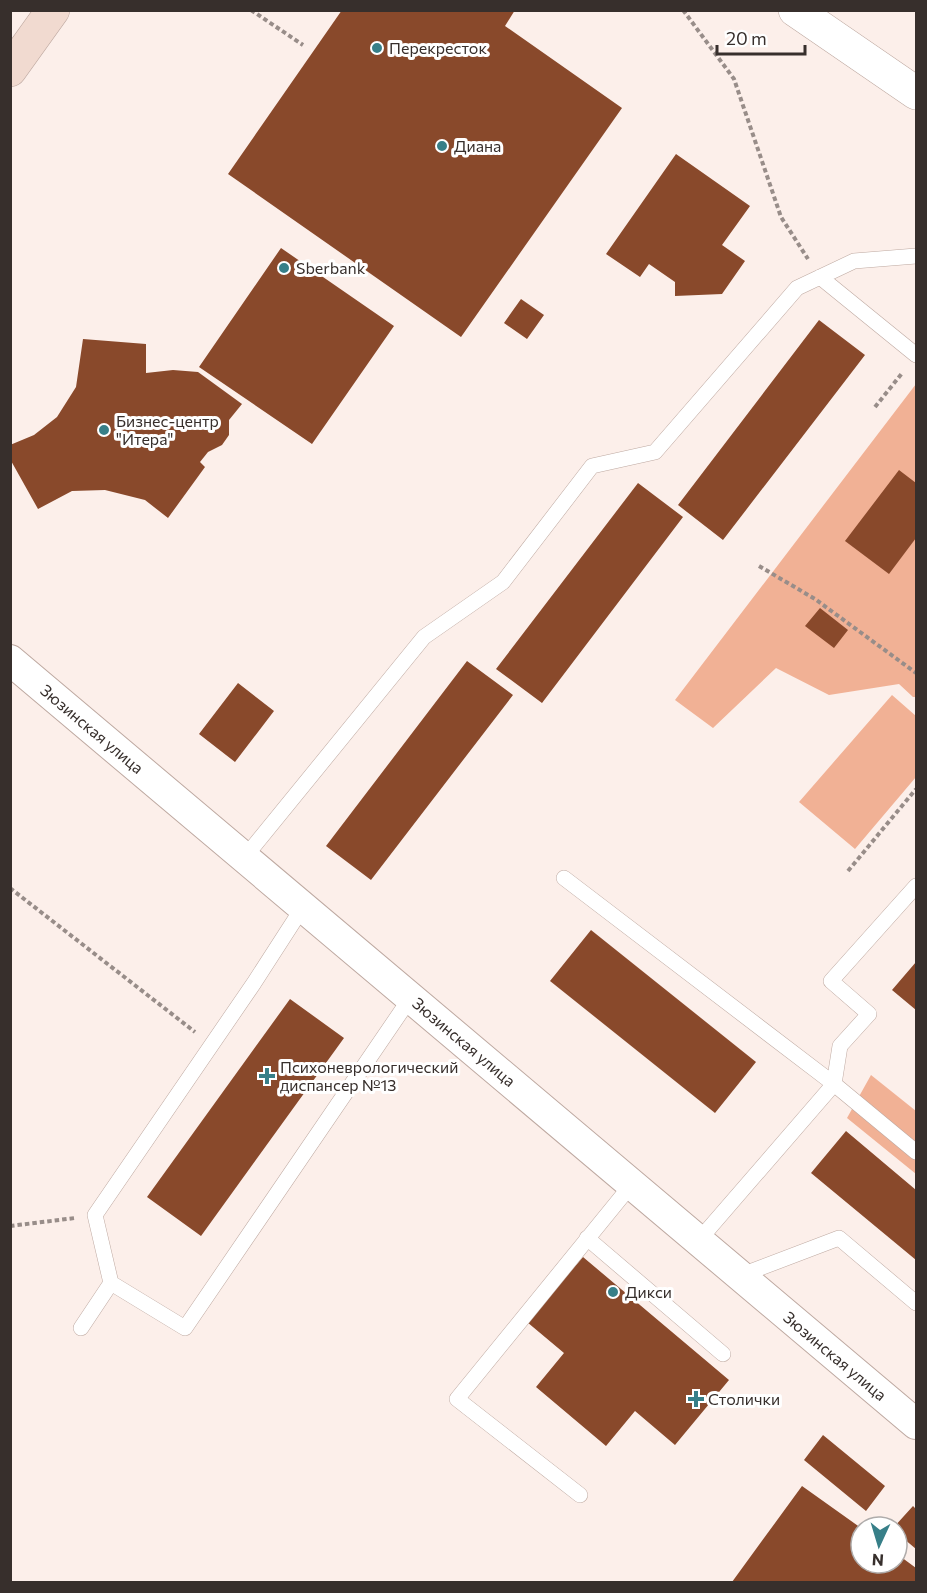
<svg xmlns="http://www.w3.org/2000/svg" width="927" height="1593" viewBox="0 0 927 1593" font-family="Commissioner,sans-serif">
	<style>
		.green { fill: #f1b195 }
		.building { fill: #89492b }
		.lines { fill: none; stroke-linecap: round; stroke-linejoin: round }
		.service-casing { stroke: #bea9a1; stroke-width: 16 }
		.minor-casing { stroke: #bea9a1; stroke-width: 32 }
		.tertiary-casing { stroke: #bea9a1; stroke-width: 34 }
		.secondary-casing { stroke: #bea9a1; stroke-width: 34 }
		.path { stroke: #988d89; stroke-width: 4; stroke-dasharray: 4.5 3; stroke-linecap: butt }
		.service { stroke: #fff; stroke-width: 15 }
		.minor { stroke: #fff; stroke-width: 30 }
		.tertiary { stroke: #fff; stroke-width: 33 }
		.secondary { stroke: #f1dad0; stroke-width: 33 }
		.poi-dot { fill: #377f88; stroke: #fff; stroke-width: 2 }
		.labels { text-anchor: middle; stroke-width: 6; stroke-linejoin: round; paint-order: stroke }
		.poi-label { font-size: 16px; fill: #372f2c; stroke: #fff; text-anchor: start }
		.street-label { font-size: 16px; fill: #372f2c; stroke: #fff }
	</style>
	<rect width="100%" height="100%" fill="#fcefea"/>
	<path class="green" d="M 916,384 L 916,697 L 913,697 L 899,684 L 829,695 L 776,668 L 713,728 L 675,700 Z
		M 892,695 L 916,716 L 916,777 L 855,849 L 799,802 Z
		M 871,1075 L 916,1111 L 916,1174 L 847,1118 Z"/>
	<path class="building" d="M 342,10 L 515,10 L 505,26 L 622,108 L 461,337 L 228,174 Z
		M 676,154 L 750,206 L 722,245 L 745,261 L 722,294 L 675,296 L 675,282 L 649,264 L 640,277 L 606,254 Z
		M 281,248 L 394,326 L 312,444 L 199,367 Z
		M 521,299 L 544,315 L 527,339 L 504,323 Z
		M 819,320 L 865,355 L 723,540 L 678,505 Z
		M 83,339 L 146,344 L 146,373 L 173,370 L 198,372 L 242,404 L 229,420 L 229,435 L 222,445 L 208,452 L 200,462 L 205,467 L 168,518 L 145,500 L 105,490 L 72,491 L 38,509 L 10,459 L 10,445 L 34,435 L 57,417 L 76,387 Z
		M 899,470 L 916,483 L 916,538 L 889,574 L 845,541 Z
		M 638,483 L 683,517 L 542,703 L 496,669 Z
		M 820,608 L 848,630 L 834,648 L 805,626 Z
		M 467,661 L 513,695 L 371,880 L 326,846 Z
		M 238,683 L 274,711 L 235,762 L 199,734 Z
		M 591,930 L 756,1062 L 715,1113 L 550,981 Z
		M 916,962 L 916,1010 L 892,990 Z
		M 290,999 L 344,1038 L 201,1236 L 147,1197 Z
		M 846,1131 L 916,1190 L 916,1260 L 811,1173 Z
		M 583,1257 L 729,1380 L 675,1445 L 635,1411 L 606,1446 L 536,1387 L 564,1353 L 527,1322 Z
		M 823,1435 L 885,1486 L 866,1511 L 804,1460 Z
		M 802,1486 L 861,1528 L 861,1563 L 897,1563 L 897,1554 L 916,1568 L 916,1582 L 732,1582 Z
		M 913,1506 L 916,1509 L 916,1549 L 897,1533 L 897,1527 L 894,1527 Z"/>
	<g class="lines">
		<g class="service-casing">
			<path id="service" d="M 820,277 L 916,355
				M 245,857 L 424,637 L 503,582 L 592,466 L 655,452 L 797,288 L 854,261 L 916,256
				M 564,878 L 834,1084 L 699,1240
				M 916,886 L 831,981 L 869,1014 L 840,1046 L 834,1084 L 916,1152
				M 587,1238 L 723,1354
				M 739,1276 L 839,1238 L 916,1303
				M 111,1283 L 185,1328 L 411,997
				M 81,1328 L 111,1283 L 95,1215 L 254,983 L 303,907
				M 580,1495 L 457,1399 L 632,1184"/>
		</g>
		<g class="minor-casing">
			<path id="minor" d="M 10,660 L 916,1424"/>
		</g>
		<g class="tertiary-casing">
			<path id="tertiary" d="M 795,10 L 916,93"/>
		</g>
		<g class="secondary-casing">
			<path id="secondary" d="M 10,70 L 53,10"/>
		</g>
		<path class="path" d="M 251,10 L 303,45
			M 683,10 L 734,79 L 781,217 L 808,259
			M 875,407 L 903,372
			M 759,566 L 815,599 L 916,673
			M 848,871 L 916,789
			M 10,888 L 195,1032
			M 10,1226 L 75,1218"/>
		<use href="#service" class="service"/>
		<use href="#minor" class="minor"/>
		<use href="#tertiary" class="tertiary"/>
		<use href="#secondary" class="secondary"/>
	</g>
	<g class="poi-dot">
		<circle cx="377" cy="48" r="6"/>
		<circle cx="442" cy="146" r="6"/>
		<circle cx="284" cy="268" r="6"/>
		<circle cx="104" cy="430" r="6"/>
		<path d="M264 1067h6v6h6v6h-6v6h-6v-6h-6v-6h6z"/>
		<circle cx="613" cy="1292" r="6"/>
		<path d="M693 1390h6v6h6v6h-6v6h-6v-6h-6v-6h6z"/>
	</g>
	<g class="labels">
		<g class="poi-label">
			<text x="389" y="54">Перекресток</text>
			<text x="454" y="152">Диана</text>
			<text x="296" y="274">Sberbank</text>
			<text x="116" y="427">Бизнес-центр<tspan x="116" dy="18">"Итера"</tspan></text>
			<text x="280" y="1073">Психоневрологический<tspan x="280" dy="18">диспансер №13</tspan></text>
			<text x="625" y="1298">Дикси</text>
			<text x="708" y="1405">Столички</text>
		</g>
		<g class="street-label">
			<text transform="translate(92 729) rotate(40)" y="6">Зюзинская улица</text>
			<text transform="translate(464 1042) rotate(40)" y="6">Зюзинская улица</text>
			<text transform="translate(835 1356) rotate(40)" y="6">Зюзинская улица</text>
		</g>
	</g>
	<rect width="927" height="1593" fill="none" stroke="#372f2c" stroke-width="24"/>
	<g transform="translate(879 1545) rotate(184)"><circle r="28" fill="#ffffff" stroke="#afacab" stroke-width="1.5"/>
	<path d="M0-4.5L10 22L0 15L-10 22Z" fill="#377f88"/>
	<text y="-9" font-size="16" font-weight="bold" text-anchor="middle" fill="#372f2c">N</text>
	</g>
	<path d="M717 45v9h88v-9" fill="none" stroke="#372f2c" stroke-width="3"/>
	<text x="726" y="45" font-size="18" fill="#372f2c" stroke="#ffffff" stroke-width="4.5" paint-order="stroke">20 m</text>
</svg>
